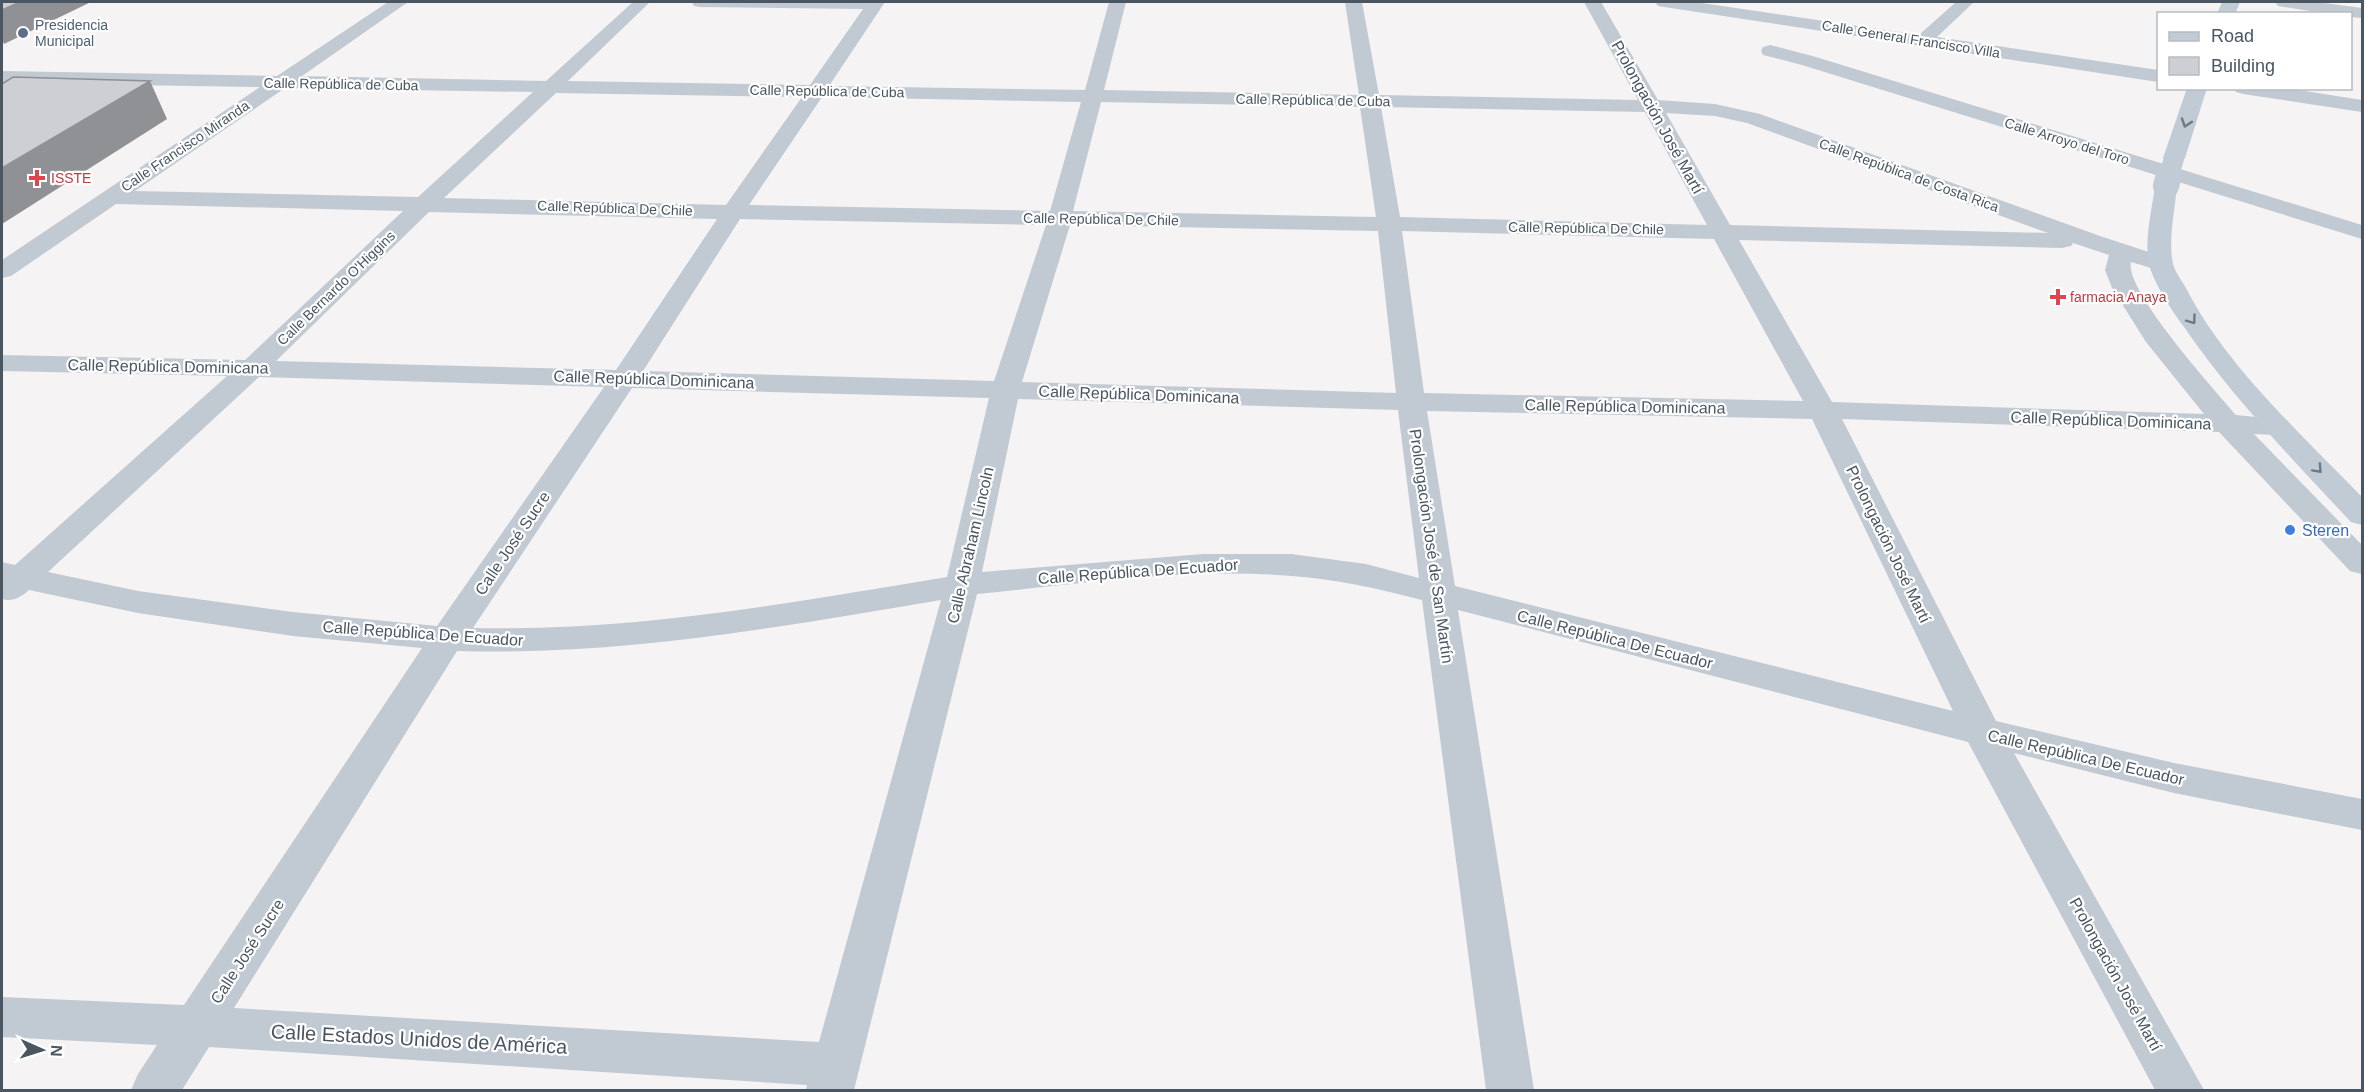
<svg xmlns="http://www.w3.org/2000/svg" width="2364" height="1092" viewBox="0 0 2364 1092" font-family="Helvetica,sans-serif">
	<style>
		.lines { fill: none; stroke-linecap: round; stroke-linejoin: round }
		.street { fill: #c1cad2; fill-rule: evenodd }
		.secondary { fill: #c1cbd6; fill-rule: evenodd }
		.secondary-bridge-far1 { stroke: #c1cbd6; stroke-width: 20 }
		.secondary-bridge { stroke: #c1cbd6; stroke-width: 26 }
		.shaded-wall { fill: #909195 }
		.building { fill: #cdcfd5; stroke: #909195; stroke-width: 1.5 }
		.oneway { stroke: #6e7984 }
		.service-dot { fill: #5c6f8a; stroke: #fff; stroke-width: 2 }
		.health-dot { fill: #e0444e; stroke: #fff; stroke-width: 2 }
		.shop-dot { fill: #3f7fe0; stroke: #fff; stroke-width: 2 }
		.labels { text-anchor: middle; stroke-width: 4.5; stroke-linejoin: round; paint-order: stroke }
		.far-service-label { font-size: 14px; fill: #4e5e75; stroke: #fff; text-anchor: start }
		.far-street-label { font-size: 14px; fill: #4a5661; stroke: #fff }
		.far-health-label { font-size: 14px; fill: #be3a42; stroke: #fff; text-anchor: start }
		.street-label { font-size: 16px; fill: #4a5661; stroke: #fff }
		.shop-label { font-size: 16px; fill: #366cbe; stroke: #fff; text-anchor: start }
		.near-street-label { font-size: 20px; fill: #4a5661; stroke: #fff }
	</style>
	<rect width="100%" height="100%" fill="#f5f3f3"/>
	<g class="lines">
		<path class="street" d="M 388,2 L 408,2 L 302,76 L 546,81 L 633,2 L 650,2 L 568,81 L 810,85 L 863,9 L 700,7 L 694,6 L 692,2 L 885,2 L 829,86 L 1085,90 L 1109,2 L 1126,2 L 1104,90 L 1359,95 L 1345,2 L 1362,2 L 1379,95 L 1638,100 L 1584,2 L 1601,2 L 1658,100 L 1715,104 L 1760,114 L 2100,236 L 2170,259 L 2173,264 L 2170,269 L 2161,271 L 2131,262 C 2124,290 2215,390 2236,415 L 2287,420 L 2292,426 L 2287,432 L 2277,435 L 2254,434 L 2362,545 L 2362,574 L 2350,571 L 2219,432 L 1842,419 L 1996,721 L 2174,763 L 2362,799 L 2362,830 L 2174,793 L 2014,753 L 2204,1090 L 2155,1090 L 1968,742 L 1458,610 L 1534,1090 L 1486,1090 L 1422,600 C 1379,589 1336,579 1292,576 C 1188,567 1080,584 977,594 L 854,1090 L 806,1090 L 807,1085 L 209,1047 L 182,1090 L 131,1090 L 138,1074 L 157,1045 L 2,1037 L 2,997 L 184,1005 L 422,648 L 293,636 L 138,613 L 29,590 C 21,597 13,602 2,599 L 2,562 L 15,565 L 227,376 L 2,371 L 2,355 L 245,360 L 403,211 L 116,204 L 11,276 L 2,278 L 2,260 L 260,87 L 2,83 L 2,71 L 277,76 ZM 285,88 L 533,92 L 418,197 L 135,191 ZM 556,93 L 802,97 L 726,205 L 444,198 ZM 822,97 L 1081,102 L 1050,211 L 749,205 ZM 1101,102 L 1360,107 L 1376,217 L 1073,211 ZM 1381,107 L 1645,112 L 1707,225 L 1400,217 ZM 1666,113 L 1715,116 L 1747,123 L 2048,233 L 1730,225 ZM 429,212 L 717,219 L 616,370 L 276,361 ZM 740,219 L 1046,225 L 994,381 L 643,371 ZM 1070,225 L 1378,231 L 1396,393 L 1022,382 ZM 1402,231 L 1714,239 L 1803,401 L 1424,393 ZM 1739,240 L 2062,248 L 2071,246 L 2073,243 L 2109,255 L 2105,270 L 2112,288 L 2146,342 L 2204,414 L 1832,402 ZM 259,377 L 604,387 L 437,626 L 293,612 L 138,591 L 48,572 ZM 632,388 L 989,398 L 947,577 C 790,603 632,632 473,628 ZM 1018,399 L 1398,410 L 1419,578 L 1366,564 L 1291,554 L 1203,554 L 982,572 ZM 1427,411 L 1812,419 L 1953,711 L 1455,586 ZM 941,600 L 819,1042 L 234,1008 L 457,651 C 620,656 781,627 941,600 Z
			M 1655,2 L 1695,2 L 1919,35 L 1956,2 L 1974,2 L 1937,37 L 2158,70 L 2158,82 L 1664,7 L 1658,6 Z
			M 2275,2 L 2317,2 L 2362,8 L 2362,18 L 2350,17 L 2350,14 L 2329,14 L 2284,7 L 2278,6 Z
			M 1770,45 L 1816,57 L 2362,225 L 2362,239 L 1802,65 L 1763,55 L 1761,51 L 1763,47 Z
			M 2234,88 L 2286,88 L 2362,100 L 2362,112 L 2243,94 L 2236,92 Z"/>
		<path class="secondary" d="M 2222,2 L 2240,2 L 2235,14 L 2217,14 Z
			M 2187,88 L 2207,88 L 2185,158 L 2182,163 L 2174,165 L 2166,163 L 2163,158 Z
			M 2166,179 L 2174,181 L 2177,186 C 2175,209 2168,241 2173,264 C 2175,272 2182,281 2186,288 C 2225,365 2302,435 2362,497 L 2362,525 L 2351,522 C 2292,459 2233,398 2184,327 C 2173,312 2152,281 2149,263 C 2144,241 2152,209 2155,186 L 2158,181 Z"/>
		<path class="secondary-bridge-far1" d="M 2169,177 L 2174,158"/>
		<path class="secondary-bridge" d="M 2166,186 L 2169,175"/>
	</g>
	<path class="shaded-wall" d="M 20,2 L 91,2 L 4,44 L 2,39 L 2,10 Z
		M 150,81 L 167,119 L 2,224 L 2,168 Z"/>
	<path class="building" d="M 2,2 L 20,2 L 2,10 Z
		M 13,77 L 150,81 L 2,168 L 2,84 Z"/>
	<defs><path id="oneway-chevron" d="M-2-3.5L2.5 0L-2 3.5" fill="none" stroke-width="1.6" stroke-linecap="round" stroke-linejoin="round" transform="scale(1.5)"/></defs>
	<g class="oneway">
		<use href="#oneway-chevron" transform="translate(2186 123) rotate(108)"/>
		<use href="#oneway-chevron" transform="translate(2192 320) rotate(54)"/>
		<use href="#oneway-chevron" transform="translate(2318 469) rotate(47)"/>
	</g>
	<circle class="service-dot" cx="23" cy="33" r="6"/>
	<g class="health-dot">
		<path d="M34 169h6v6h6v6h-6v6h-6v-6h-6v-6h6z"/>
		<path d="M2055 288h6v6h6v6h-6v6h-6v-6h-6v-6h6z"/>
	</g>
	<circle class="shop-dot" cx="2290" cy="530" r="6"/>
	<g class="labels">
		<g class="far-service-label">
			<text x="35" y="30">Presidencia<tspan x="35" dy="16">Municipal</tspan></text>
		</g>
		<g class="far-street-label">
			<text transform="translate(1911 39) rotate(9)" y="5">Calle General Francisco Villa</text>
			<text transform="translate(341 84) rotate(1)" y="5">Calle República de Cuba</text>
			<text transform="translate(827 91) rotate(1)" y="5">Calle República de Cuba</text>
			<text transform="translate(1313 100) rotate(1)" y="5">Calle República de Cuba</text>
			<text transform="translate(2067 141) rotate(17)" y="5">Calle Arroyo del Toro</text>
			<text transform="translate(185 146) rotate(-34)" y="5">Calle Francisco Miranda</text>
			<text transform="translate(1909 175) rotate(20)" y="5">Calle República de Costa Rica</text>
			<text transform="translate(615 208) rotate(2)" y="5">Calle República De Chile</text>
			<text transform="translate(1101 219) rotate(1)" y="5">Calle República De Chile</text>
			<text transform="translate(1586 228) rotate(1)" y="5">Calle República De Chile</text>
			<text transform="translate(336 288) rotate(-44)" y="5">Calle Bernardo O'Higgins</text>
		</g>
		<g class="far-health-label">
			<text x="51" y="183">ISSTE</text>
			<text x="2070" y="302">farmacia Anaya</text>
		</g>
		<g class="street-label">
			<text transform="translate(1658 117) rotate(61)" y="6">Prolongación José Martí</text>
			<text transform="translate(168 366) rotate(1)" y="6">Calle República Dominicana</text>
			<text transform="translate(654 379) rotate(2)" y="6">Calle República Dominicana</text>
			<text transform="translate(1139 394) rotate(2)" y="6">Calle República Dominicana</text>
			<text transform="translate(1625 406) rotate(1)" y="6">Calle República Dominicana</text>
			<text transform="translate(2111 420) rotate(2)" y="6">Calle República Dominicana</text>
			<text transform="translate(512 543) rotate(-56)" y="6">Calle José Sucre</text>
			<text transform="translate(1889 544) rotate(64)" y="6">Prolongación José Martí</text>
			<text transform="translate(970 545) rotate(-77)" y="6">Calle Abraham Lincoln</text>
			<text transform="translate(1432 546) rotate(82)" y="6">Prolongación José de San Martín</text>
			<text transform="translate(1138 571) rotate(-4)" y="6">Calle República De Ecuador</text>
			<text transform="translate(423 633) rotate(4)" y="6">Calle República De Ecuador</text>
			<text transform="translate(1615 639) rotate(14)" y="6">Calle República De Ecuador</text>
			<text transform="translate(2086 757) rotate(13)" y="6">Calle República De Ecuador</text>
			<text transform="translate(247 951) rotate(-57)" y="6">Calle José Sucre</text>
			<text transform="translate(2116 974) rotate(61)" y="6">Prolongación José Martí</text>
		</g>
		<g class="shop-label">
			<text x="2302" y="536">Steren</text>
		</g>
		<g class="near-street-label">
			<text transform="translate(419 1039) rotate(3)" y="7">Calle Estados Unidos de América</text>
		</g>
	</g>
	<rect width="2364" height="1092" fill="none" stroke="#4a5661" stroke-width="6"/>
	<rect x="2157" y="12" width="195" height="78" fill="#ffffff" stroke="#b7bbc0" stroke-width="1.5"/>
	<rect x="2169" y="32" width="30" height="9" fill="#c1cbd6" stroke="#b7bbc0" stroke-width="1.5"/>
	<text x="2211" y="42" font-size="18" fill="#4a5661">Road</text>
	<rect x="2169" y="57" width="30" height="18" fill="#cdcfd5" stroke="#b7bbc0" stroke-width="1.5"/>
	<text x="2211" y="72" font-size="18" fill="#4a5661">Building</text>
	<g transform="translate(42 1050) rotate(93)" stroke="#ffffff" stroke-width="4.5" paint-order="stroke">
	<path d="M0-4.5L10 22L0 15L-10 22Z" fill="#4a5661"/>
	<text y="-9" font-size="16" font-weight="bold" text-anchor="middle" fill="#4a5661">N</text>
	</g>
</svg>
